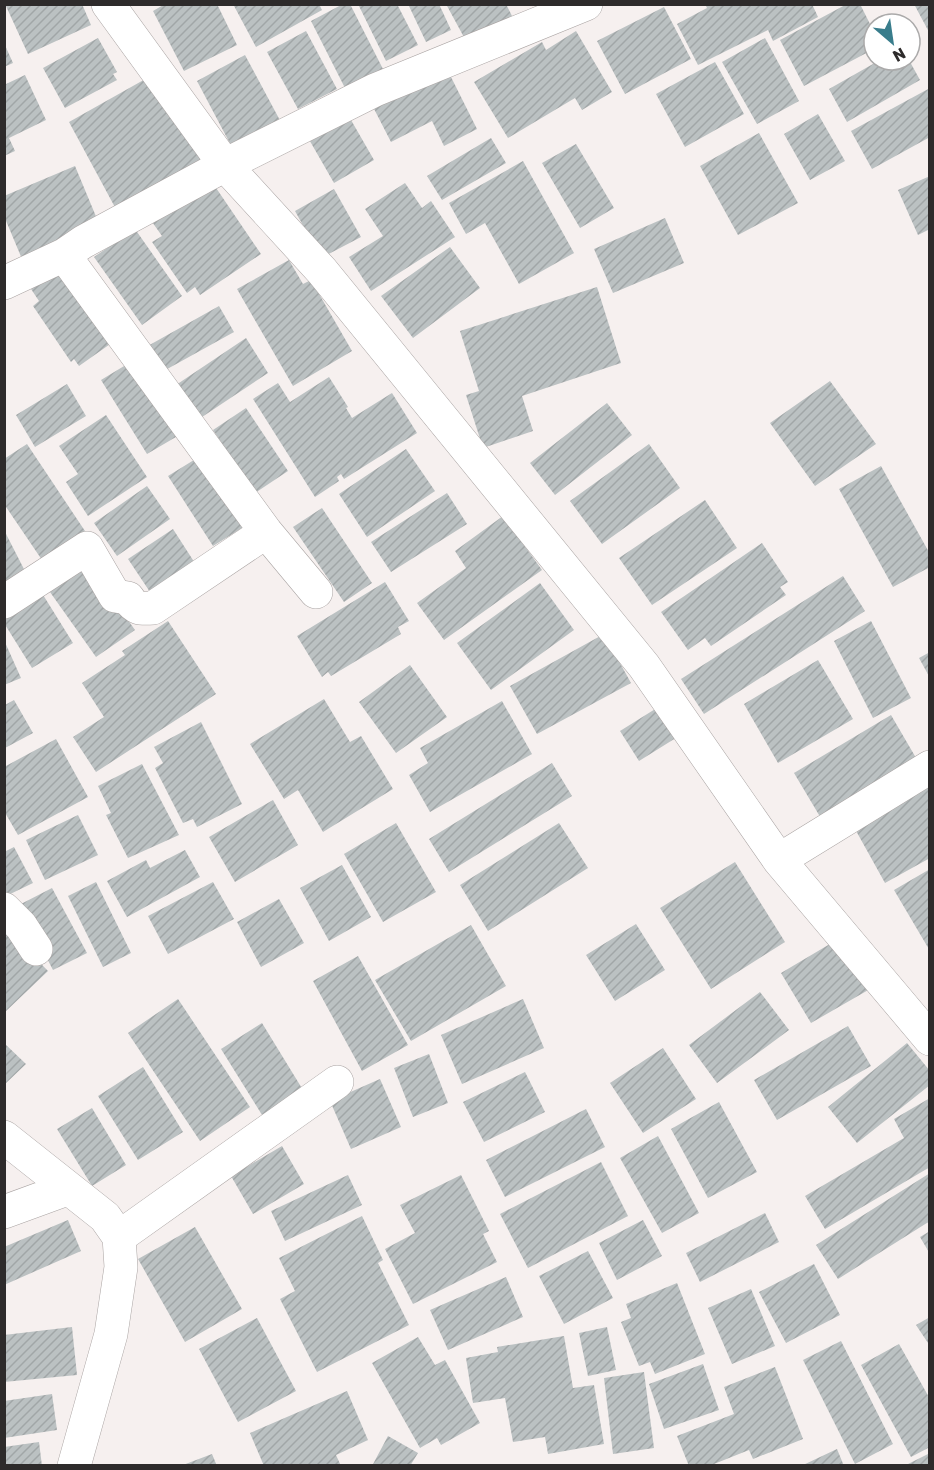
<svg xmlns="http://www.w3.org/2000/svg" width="934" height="1470" viewBox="0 0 934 1470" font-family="Rubik,sans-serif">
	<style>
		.building { fill: url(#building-hatch) }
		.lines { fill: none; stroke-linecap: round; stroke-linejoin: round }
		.minor-casing { stroke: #aaa4a3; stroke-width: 34 }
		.minor { stroke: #fff; stroke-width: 33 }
	</style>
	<defs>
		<pattern id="building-hatch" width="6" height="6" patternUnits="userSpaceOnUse" patternTransform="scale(1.5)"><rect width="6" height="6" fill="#bbc1c2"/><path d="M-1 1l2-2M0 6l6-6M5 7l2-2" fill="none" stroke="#a1a6a7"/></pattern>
	</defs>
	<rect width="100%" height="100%" fill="#f6f0ef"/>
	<path class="building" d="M 5,4 L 82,4 L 91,25 L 28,54 Z
		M 165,4 L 217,4 L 237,45 L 184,71 L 153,11 Z
		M 233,4 L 319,4 L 322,10 L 256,47 Z
		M 343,4 L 350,4 L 384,71 L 346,90 L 311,21 Z
		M 358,4 L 397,4 L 418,45 L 386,61 Z
		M 408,4 L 439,4 L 451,30 L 426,42 Z
		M 446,4 L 506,4 L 512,16 L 466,41 Z
		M 705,4 L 812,4 L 818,17 L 773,41 L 768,30 L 698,65 L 677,24 L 707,8 Z
		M 847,4 L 860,4 L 874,32 L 874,49 L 804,86 L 780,40 Z
		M 914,4 L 930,4 L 930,34 Z
		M 664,7 L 691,59 L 625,94 L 597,41 Z
		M 306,31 L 337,89 L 298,109 L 267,52 Z
		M 576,31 L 612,92 L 582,110 L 575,98 L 508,138 L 474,82 L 542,42 L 546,50 Z
		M 98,38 L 117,72 L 113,74 L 117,80 L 65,108 L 43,68 Z
		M 765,38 L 799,101 L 757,124 L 722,62 Z
		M 4,43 L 13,63 L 4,67 Z
		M 245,55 L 283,126 L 235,153 L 197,81 Z
		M 880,60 L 909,60 L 920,80 L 847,122 L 829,89 Z
		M 715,62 L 744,114 L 685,147 L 656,94 Z
		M 156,73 L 205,162 L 117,211 L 69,122 Z
		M 449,73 L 477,129 L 444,146 L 432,121 L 391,142 L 372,105 Z
		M 25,75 L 46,120 L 9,138 L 15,151 L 4,156 L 4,85 Z
		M 930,88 L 930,137 L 872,169 L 851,131 Z
		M 347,113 L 374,160 L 334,183 L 307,136 Z
		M 818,114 L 845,161 L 810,180 L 784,134 Z
		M 759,133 L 798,203 L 738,235 L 700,166 Z
		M 491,138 L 506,163 L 442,200 L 427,176 Z
		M 576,144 L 614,208 L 580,228 L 542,163 Z
		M 523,161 L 574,253 L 519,284 L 485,223 L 466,234 L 449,203 Z
		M 75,166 L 100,226 L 22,259 L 4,216 L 4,196 Z
		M 930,176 L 930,229 L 918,235 L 898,190 Z
		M 210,179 L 261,254 L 200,295 L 195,287 L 187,293 L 152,242 L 162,236 L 150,219 Z
		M 405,183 L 422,208 L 431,201 L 455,237 L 371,291 L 349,257 L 383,236 L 365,209 Z
		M 334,189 L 361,237 L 321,258 L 295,211 Z
		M 665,218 L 684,263 L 613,293 L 594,249 Z
		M 135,229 L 182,296 L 142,325 L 94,257 Z
		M 450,247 L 480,288 L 413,338 L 381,296 Z
		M 289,260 L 303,284 L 311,280 L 352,351 L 293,386 L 237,289 Z
		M 62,267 L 113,342 L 79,366 L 74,359 L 71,362 L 33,306 L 39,301 L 31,289 Z
		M 597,287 L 621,363 L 522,396 L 533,431 L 483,448 L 466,395 L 479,391 L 460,331 Z
		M 219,306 L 234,332 L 160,373 L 146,347 Z
		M 246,338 L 268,373 L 196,421 L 173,387 Z
		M 134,360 L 181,434 L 147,454 L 101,380 Z
		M 329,377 L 348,407 L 346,408 L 352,418 L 392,393 L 417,433 L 344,479 L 341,474 L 337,477 L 339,481 L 315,497 L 253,399 L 278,383 L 290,402 Z
		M 830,381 L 876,444 L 815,486 L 770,423 Z
		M 67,384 L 86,416 L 35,447 L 16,415 Z
		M 607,403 L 632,435 L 555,495 L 530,463 Z
		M 246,408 L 288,471 L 255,493 L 213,430 Z
		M 106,415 L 147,477 L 88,516 L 66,482 L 78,474 L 59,446 Z
		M 27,444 L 85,531 L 42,560 L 4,504 L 4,459 Z
		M 649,444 L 680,488 L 602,544 L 570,501 Z
		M 406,449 L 435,491 L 367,537 L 339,494 Z
		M 202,455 L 247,525 L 213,546 L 168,476 Z
		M 881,466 L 930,554 L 930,567 L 893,587 L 839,489 Z
		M 147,486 L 170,519 L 117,556 L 94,523 Z
		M 447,493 L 467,524 L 391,572 L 371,542 Z
		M 705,500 L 737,548 L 652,605 L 619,558 Z
		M 322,508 L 372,583 L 344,602 L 293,527 Z
		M 503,516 L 542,570 L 444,640 L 417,603 L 466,568 L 455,551 Z
		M 173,529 L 200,571 L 156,601 L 128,559 Z
		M 4,530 L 26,573 L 4,583 Z
		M 762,543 L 788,582 L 780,587 L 786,595 L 711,646 L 705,638 L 688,650 L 661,612 Z
		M 84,558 L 135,630 L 96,657 L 45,585 Z
		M 843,576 L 865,611 L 704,714 L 681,679 Z
		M 385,582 L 409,621 L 398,627 L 401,634 L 331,676 L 328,672 L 322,677 L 297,636 Z
		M 540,583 L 574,630 L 491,690 L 457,643 Z
		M 40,590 L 73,643 L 32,668 L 4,623 L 4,612 Z
		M 168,621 L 216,694 L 96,772 L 73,737 L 104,717 L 82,683 L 125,655 L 122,651 Z
		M 871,621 L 911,698 L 873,718 L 834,641 Z
		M 604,634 L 631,683 L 537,734 L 510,686 Z
		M 4,640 L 21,678 L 4,685 Z
		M 930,652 L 930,678 L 919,658 Z
		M 818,660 L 853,719 L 778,763 L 744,704 Z
		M 410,665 L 447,717 L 396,753 L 359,702 Z
		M 324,699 L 350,742 L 361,736 L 393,789 L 323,832 L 298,790 L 284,799 L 250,744 Z
		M 14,700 L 33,733 L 5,748 L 5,705 Z
		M 502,701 L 532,754 L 430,812 L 409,775 L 428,763 L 420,748 Z
		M 660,706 L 679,736 L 639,761 L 620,731 Z
		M 891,715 L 919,763 L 822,820 L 794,773 Z
		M 201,722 L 242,804 L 197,827 L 193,819 L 183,823 L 155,768 L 163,763 L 154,747 Z
		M 56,739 L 88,797 L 18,835 L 4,811 L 4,767 Z
		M 552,763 L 572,796 L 449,872 L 429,839 Z
		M 142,764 L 179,835 L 128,858 L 106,815 L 111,813 L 98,786 Z
		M 930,775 L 930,858 L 885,883 L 850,820 Z
		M 273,800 L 298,845 L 235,882 L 209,837 Z
		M 78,815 L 98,855 L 45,880 L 26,840 Z
		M 396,823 L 436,892 L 383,922 L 344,854 Z
		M 559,823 L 588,868 L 488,931 L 460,885 Z
		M 14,847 L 33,883 L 4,897 L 4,852 Z
		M 185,850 L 200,877 L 127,917 L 107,881 L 146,860 L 150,868 Z
		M 735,862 L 785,942 L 711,989 L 660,908 Z
		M 342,865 L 371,917 L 329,941 L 300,888 Z
		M 930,869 L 930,951 L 894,890 Z
		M 96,882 L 131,953 L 103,967 L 68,896 Z
		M 213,882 L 234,919 L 168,954 L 148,916 Z
		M 52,888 L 87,953 L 53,970 L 19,905 Z
		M 279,899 L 304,943 L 261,967 L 237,922 Z
		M 636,924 L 665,970 L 615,1001 L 586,955 Z
		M 471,925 L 506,986 L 411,1041 L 375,980 Z
		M 4,926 L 48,971 L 4,1013 Z
		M 840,938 L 870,989 L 811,1023 L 781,973 Z
		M 358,956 L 408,1045 L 362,1071 L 313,981 Z
		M 760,992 L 789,1030 L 717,1083 L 689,1045 Z
		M 178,999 L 250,1107 L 200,1141 L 128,1033 Z
		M 523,999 L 544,1048 L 462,1084 L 441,1035 Z
		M 262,1023 L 303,1090 L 262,1115 L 221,1049 Z
		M 848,1026 L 871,1066 L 777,1120 L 754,1080 Z
		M 4,1043 L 26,1064 L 4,1085 Z
		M 907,1043 L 930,1071 L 930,1085 L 857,1143 L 828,1107 Z
		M 663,1048 L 696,1099 L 643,1133 L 610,1083 Z
		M 429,1054 L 448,1103 L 413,1117 L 394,1068 Z
		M 143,1067 L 183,1132 L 138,1160 L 98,1096 Z
		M 525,1072 L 545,1112 L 484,1142 L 463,1102 Z
		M 380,1079 L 401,1127 L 351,1149 L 330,1101 Z
		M 930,1098 L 930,1167 L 825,1229 L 805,1196 L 904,1138 L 894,1119 Z
		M 719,1102 L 757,1172 L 708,1198 L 671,1129 Z
		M 92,1108 L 126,1165 L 92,1186 L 57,1129 Z
		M 586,1109 L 605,1147 L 505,1197 L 486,1160 Z
		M 658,1136 L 699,1213 L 662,1233 L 620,1158 Z
		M 282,1146 L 304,1184 L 253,1214 L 231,1176 Z
		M 601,1162 L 628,1216 L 528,1268 L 500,1214 Z
		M 930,1173 L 930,1221 L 838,1279 L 816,1245 Z
		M 348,1175 L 362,1205 L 285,1241 L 271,1211 Z
		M 461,1175 L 489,1231 L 483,1234 L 497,1262 L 413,1304 L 385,1249 L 415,1233 L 400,1205 Z
		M 765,1213 L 779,1242 L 700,1282 L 686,1253 Z
		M 362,1216 L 383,1260 L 378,1263 L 409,1325 L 317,1372 L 280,1299 L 295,1291 L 279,1258 Z
		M 68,1220 L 81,1251 L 4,1285 L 4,1247 Z
		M 643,1220 L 662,1256 L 617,1280 L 599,1243 Z
		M 195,1227 L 242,1309 L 185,1342 L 138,1259 Z
		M 930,1231 L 930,1254 L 920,1237 Z
		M 588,1251 L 613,1298 L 564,1324 L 539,1276 Z
		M 814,1264 L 840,1315 L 786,1343 L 759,1292 Z
		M 506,1277 L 523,1317 L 448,1350 L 430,1310 Z
		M 677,1283 L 705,1354 L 655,1374 L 650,1362 L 639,1366 L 621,1322 L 631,1318 L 626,1304 Z
		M 751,1289 L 775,1346 L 732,1364 L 708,1308 Z
		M 930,1317 L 930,1346 L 916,1325 Z
		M 257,1318 L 296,1391 L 238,1422 L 199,1349 Z
		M 72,1327 L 77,1375 L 4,1382 L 4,1335 Z
		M 607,1327 L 616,1370 L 588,1376 L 579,1333 Z
		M 564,1336 L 573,1388 L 594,1385 L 604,1444 L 548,1454 L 545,1437 L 513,1442 L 505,1398 L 473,1403 L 466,1358 L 498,1352 L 497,1347 Z
		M 418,1337 L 435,1365 L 445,1360 L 480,1423 L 441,1445 L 437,1438 L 420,1448 L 372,1363 Z
		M 841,1341 L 893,1444 L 855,1464 L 803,1360 Z
		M 899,1344 L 930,1399 L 930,1447 L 911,1457 L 861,1365 Z
		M 703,1364 L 719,1410 L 664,1429 L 649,1384 Z
		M 775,1367 L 803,1439 L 753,1459 L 749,1450 L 709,1466 L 689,1466 L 677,1436 L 734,1414 L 724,1387 Z
		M 644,1372 L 654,1448 L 613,1454 L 604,1378 Z
		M 347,1391 L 368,1440 L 336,1455 L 341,1466 L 264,1466 L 250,1433 Z
		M 52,1394 L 57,1430 L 4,1438 L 4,1401 Z
		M 388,1436 L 418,1453 L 410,1466 L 372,1466 Z
		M 39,1442 L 42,1466 L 4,1466 L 4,1447 Z
		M 837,1449 L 844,1466 L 801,1466 Z
		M 930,1453 L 930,1466 L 904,1466 Z
		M 212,1454 L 217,1466 L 183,1466 L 183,1465 Z"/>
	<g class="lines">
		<g class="minor-casing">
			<path id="minor" d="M 108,4 L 225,165 L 322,271 L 644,666 L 779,860 L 930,1039
				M 64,255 L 266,532 L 316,592
				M 4,283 L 64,255 L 83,242 L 225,165 L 375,90 L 586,4
				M 4,602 L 87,548 L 115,596 L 128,598 C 135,609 140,609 153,608 L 266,532
				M 779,860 L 930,767
				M 4,909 L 21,926 L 36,949
				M 4,1137 L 105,1217 L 119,1237 L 121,1267 L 111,1334 L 74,1466
				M 4,1212 L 67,1189
				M 119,1237 L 337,1082"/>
		</g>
		<use href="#minor" class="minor"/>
	</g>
	<rect width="934" height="1470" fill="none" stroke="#2e2b2b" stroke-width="12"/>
	<g transform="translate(892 42) rotate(151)"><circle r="28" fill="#ffffff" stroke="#abaaaa" stroke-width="1.5"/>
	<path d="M0-4.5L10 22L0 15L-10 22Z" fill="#397d8c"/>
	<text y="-9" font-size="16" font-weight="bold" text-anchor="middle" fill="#2e2b2b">N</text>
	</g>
</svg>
